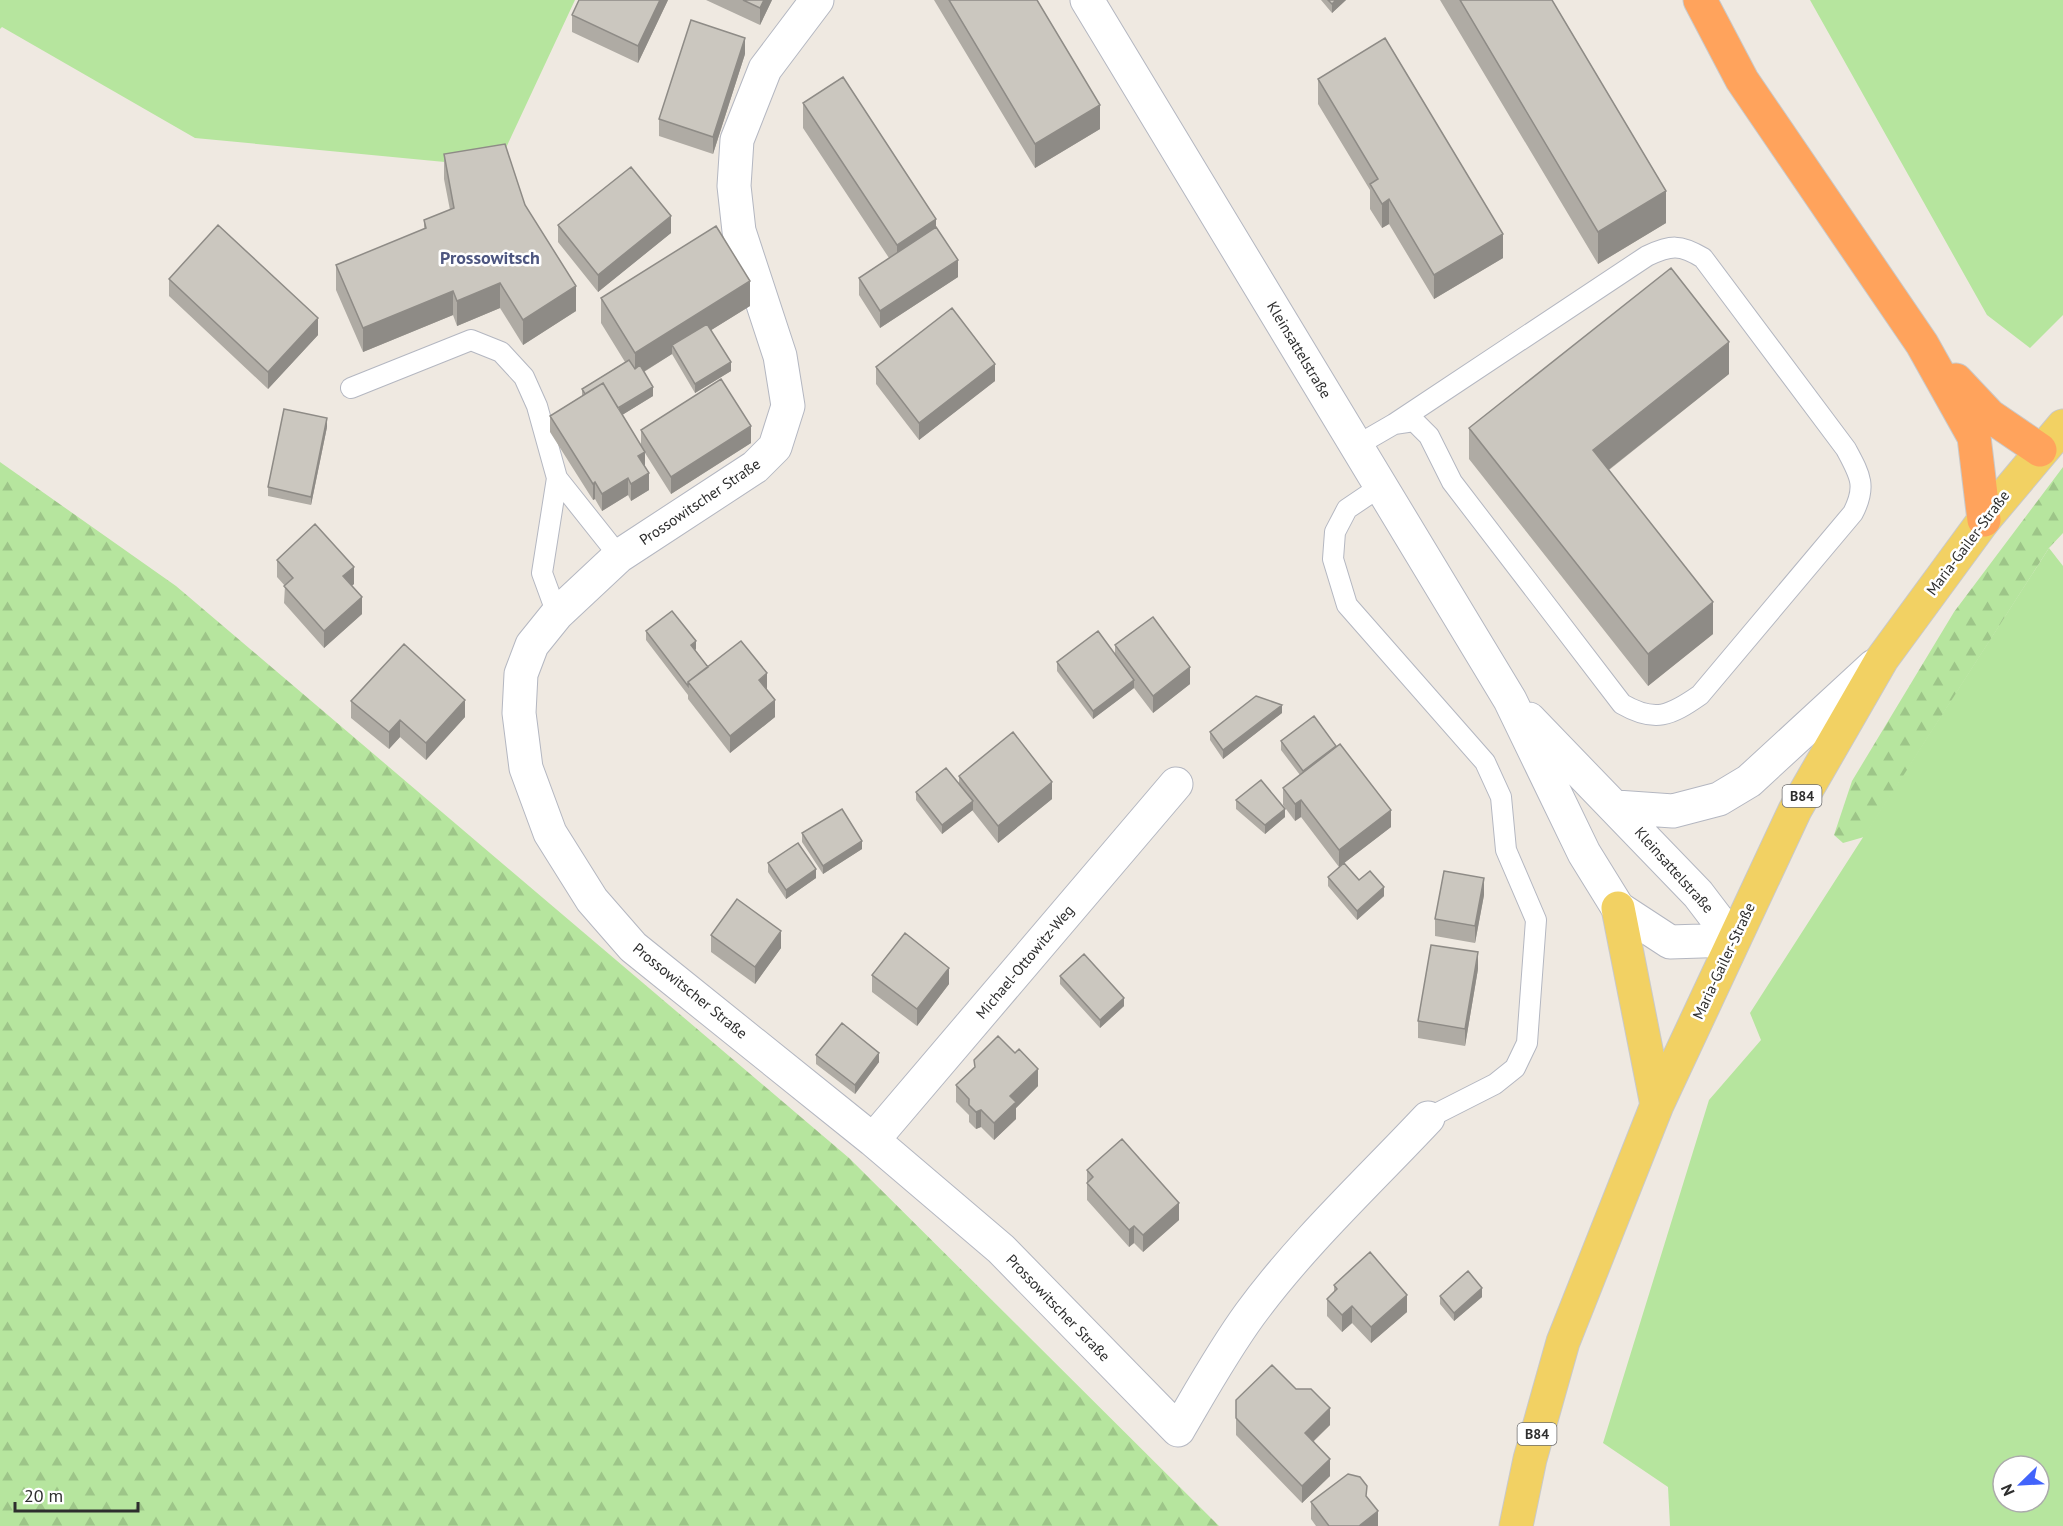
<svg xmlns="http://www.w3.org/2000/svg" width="2063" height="1526" viewBox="0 0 2063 1526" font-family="'PT Sans',sans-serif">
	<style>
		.green { fill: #b6e59e; fill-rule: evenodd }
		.forest { fill: url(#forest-firs) }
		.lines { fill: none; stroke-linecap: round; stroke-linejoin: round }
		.lane-casing { stroke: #b4b7c1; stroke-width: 22 }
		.street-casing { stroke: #b4b7c1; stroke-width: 35 }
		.secondary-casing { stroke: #b4b7c1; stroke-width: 35 }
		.primary-casing { stroke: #c9c9c9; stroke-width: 35 }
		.highway-casing { stroke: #c9c9c9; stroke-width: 35 }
		.lane { stroke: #fff; stroke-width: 20 }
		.street { stroke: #fff; stroke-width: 33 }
		.secondary { stroke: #fff; stroke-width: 33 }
		.primary { stroke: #f2d163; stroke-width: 33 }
		.highway { stroke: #ffa35c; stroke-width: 33 }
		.wall { fill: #afaba4 }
		.shaded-wall { fill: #8e8b86 }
		.building { fill: #cbc7bf; stroke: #8e8b86; stroke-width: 1.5 }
		.labels { text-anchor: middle; stroke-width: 5; stroke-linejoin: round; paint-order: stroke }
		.shield { fill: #fff; stroke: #6d6d6d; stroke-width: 1.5 }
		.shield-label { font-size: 14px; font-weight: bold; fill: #2e2e2e }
		.street-label { font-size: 15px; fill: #2e2e2e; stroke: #fff }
		.quarter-label { font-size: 18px; font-weight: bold; fill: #4d5680; stroke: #fff }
	</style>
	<defs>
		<pattern id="forest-firs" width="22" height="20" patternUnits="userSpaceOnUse" patternTransform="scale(1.5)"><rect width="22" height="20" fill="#b6e59e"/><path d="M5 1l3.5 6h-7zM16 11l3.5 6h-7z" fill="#9dc588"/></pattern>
	</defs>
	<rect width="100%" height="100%" fill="#efe9e1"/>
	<path class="green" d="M 0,0 L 575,0 L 497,167 L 195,138 L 2,27 L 0,29 Z
		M 1810,0 L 2063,0 L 2063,315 L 2030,348 L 1987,315 Z
		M 2049,548 L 2063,566 L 2063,1526 L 1670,1526 L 1668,1487 L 1603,1443 L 1709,1100 L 1761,1040 L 1750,1013 ZM 2003,1466 L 2039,1466 L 2039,1502 L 2003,1502 Z"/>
	<path class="forest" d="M 0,462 L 176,586 L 849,1158 L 1219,1526 L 0,1526 Z
		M 2063,467 L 2063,533 L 2049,548 L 1864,837 L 1843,843 L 1834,835 L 1852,781 L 1954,612 Z"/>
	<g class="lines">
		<g class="lane-casing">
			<path id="lane" d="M 351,388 L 471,340 L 501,352 L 524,377 L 537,406 L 557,478 L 619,556
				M 1356,446 L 1394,424 L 1647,256 C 1671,245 1680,244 1703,258 L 1846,449 C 1860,475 1867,486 1853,513 L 1700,695 C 1670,716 1655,723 1622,704 L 1452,482 L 1429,436 L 1414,421 L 1394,424
				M 557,478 L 542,573 L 557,614
				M 1381,486 L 1347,509 L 1335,532 L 1333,559 L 1347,605 L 1485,762 L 1501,797 L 1506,850 L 1536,920 L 1527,1043 L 1515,1068 L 1495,1084 L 1428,1118"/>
		</g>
		<g class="street-casing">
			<path id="street" d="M 817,0 L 765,69 L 737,140 L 734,186 L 739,231 L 780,356 L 788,406 L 775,447 L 755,467 L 619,556 L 557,614 L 532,645 L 521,674 L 519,713 L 526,768 L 550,833 L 592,900 L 633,947 L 873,1140 L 1001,1249 L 1178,1430 C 1201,1391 1223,1351 1250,1314 C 1302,1243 1368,1182 1428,1118
				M 873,1140 L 1176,784"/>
		</g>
		<g class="secondary-casing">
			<path id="secondary" d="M 1087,0 L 1510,700 L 1584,853 L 1618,908 L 1670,942 L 1733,940
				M 1529,719 L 1698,894 L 1733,940
				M 1616,807 L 1673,811 L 1719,799 L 1749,781 L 1874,666"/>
		</g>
		<g class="primary-casing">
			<path id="primary" d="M 1618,908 L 1657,1105
				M 1516,1526 L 1530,1459 L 1563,1342 L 1657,1105 L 1795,810 L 1882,659 L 1984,520 L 2063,426"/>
		</g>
		<g class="highway-casing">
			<path id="highway" d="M 1700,0 L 1742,80 L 1922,344 L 1974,437 L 1984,520
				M 1956,380 L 1990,416 L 2040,450"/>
		</g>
		<use href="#lane" class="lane"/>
		<use href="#street" class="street"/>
		<use href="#secondary" class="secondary"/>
		<use href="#primary" class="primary"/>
		<use href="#highway" class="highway"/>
	</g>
	<path class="wall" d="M 668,0 L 638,63 L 572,32 L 572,15 Z
		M 706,0 L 772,0 L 760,25 Z
		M 934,0 L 1037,0 L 1100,129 L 1035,168 Z
		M 1321,0 L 1346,0 L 1332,13 Z
		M 1440,0 L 1552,0 L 1666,223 L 1598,264 Z
		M 745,54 L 713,154 L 659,136 L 659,119 Z
		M 1318,79 L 1503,258 L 1434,299 L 1389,224 L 1382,228 L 1370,209 L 1370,190 L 1318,104 Z
		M 803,103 L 936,227 L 958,277 L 880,328 L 859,295 L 859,278 L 889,258 L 803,128 Z
		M 444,154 L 525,205 L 576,311 L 523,345 L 500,308 L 457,326 L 453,315 L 363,352 L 336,290 L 336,265 L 424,230 L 424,220 L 450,210 L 444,179 Z
		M 558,225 L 671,233 L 598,292 L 558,242 Z
		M 169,279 L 318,335 L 268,389 L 169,296 Z
		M 601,298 L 750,306 L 711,330 L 731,371 L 695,393 L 672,354 L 644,372 L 653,396 L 622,415 L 641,446 L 641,430 L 751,443 L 671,494 L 645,453 L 645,468 L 649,490 L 631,501 L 628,495 L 602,511 L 595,499 L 593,500 L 550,432 L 550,416 L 582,396 L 582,389 L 625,362 L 601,323 Z
		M 876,367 L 995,381 L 919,440 L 876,384 Z
		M 1729,374 L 1609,470 L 1713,634 L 1648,686 L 1469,459 L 1469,428 Z
		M 327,427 L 311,505 L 268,496 L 268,487 Z
		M 277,560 L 354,584 L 351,586 L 362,614 L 324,648 L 284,603 L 285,586 L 277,577 Z
		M 646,631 L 696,649 L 695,650 L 708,667 L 767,691 L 775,717 L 730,753 L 688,699 L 688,695 L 646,640 Z
		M 1115,645 L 1190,684 L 1153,713 L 1134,688 L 1093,719 L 1057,671 L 1057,662 L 1115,653 Z
		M 351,701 L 465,717 L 426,760 L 400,737 L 389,749 L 351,718 Z
		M 1282,713 L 1223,759 L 1210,740 L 1210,732 Z
		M 1281,741 L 1336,747 L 1391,827 L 1344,863 L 1359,880 L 1384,896 L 1357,920 L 1328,886 L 1328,877 L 1339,867 L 1301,817 L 1295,821 L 1283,805 L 1283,788 L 1300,775 L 1281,750 Z
		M 959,776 L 1052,799 L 998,843 L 972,810 L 942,834 L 916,800 L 916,792 L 959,784 Z
		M 1236,800 L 1285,817 L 1265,834 L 1236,809 Z
		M 802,833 L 862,849 L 823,874 L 802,842 Z
		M 768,863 L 816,878 L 786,899 L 768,872 Z
		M 1484,895 L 1475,943 L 1435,936 L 1435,919 Z
		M 711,935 L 781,948 L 755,984 L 711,952 Z
		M 1478,969 L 1465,1046 L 1418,1038 L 1418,1021 Z
		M 872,975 L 949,984 L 917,1026 L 872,992 Z
		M 1060,976 L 1124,1006 L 1100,1028 L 1060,984 Z
		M 816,1055 L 879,1062 L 855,1094 L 816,1064 Z
		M 956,1085 L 1038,1086 L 1016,1108 L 1016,1119 L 994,1140 L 981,1127 L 976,1129 L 969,1122 L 969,1115 L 956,1102 Z
		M 1087,1170 L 1179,1220 L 1143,1252 L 1134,1243 L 1129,1247 L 1087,1200 Z
		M 1334,1285 L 1407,1312 L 1371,1343 L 1352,1323 L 1342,1332 L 1327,1316 L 1327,1299 L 1334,1292 Z
		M 1440,1296 L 1482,1297 L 1454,1321 L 1440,1304 Z
		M 1236,1400 L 1330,1425 L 1314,1441 L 1330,1476 L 1302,1503 L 1236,1435 Z
		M 1367,1498 L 1378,1526 L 1316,1526 L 1311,1519 L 1311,1502 Z"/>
	<path class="shaded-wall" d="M 660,0 L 668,0 L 638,63 L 638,46 Z
		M 764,0 L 772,0 L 760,25 L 760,8 Z
		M 1336,0 L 1346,0 L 1332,13 L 1332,4 Z
		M 745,38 L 745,54 L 713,154 L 713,137 Z
		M 1100,105 L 1100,129 L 1035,168 L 1035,144 Z
		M 1666,191 L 1666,223 L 1598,264 L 1598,232 Z
		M 1389,199 L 1389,224 L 1382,228 L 1382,204 Z
		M 671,216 L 671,233 L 598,292 L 598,275 Z
		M 936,219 L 936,244 L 897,269 L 897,245 Z
		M 1503,234 L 1503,258 L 1434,299 L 1434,275 Z
		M 958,260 L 958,277 L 880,328 L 880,311 Z
		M 750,281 L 750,306 L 676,352 L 672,345 L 672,354 L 635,377 L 635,353 Z
		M 500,283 L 500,308 L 457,326 L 457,301 Z
		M 576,286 L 576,311 L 523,345 L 523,320 Z
		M 453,291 L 453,315 L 363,352 L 363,328 Z
		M 318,318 L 318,335 L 268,389 L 268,372 Z
		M 1729,342 L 1729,374 L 1593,482 L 1593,450 Z
		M 731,362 L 731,371 L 695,393 L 695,384 Z
		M 995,364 L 995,381 L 919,440 L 919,423 Z
		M 653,387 L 653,396 L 614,420 L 614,411 Z
		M 327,418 L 327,427 L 311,505 L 311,497 Z
		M 751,426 L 751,443 L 671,494 L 671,477 Z
		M 645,452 L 645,469 L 638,456 Z
		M 649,473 L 649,490 L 631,501 L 631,484 Z
		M 628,478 L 628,495 L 602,511 L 602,494 Z
		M 595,482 L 595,499 L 593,500 L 593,484 Z
		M 354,567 L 354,584 L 343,593 L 343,576 Z
		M 362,597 L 362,614 L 324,648 L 324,631 Z
		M 1713,602 L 1713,634 L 1648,686 L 1648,654 Z
		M 696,641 L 696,649 L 691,654 L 691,645 Z
		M 1190,667 L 1190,684 L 1153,713 L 1153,696 Z
		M 767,673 L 767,690 L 759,680 Z
		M 1134,680 L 1134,688 L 1093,719 L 1093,711 Z
		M 465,700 L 465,717 L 426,760 L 426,743 Z
		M 775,700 L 775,717 L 730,753 L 730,736 Z
		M 1282,705 L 1282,713 L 1223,759 L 1223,750 Z
		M 400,720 L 400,737 L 389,749 L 389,732 Z
		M 1336,746 L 1336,754 L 1303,779 L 1303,771 Z
		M 1052,782 L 1052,799 L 998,843 L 998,826 Z
		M 1301,800 L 1301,817 L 1295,821 L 1295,804 Z
		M 973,801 L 973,810 L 942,834 L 942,825 Z
		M 1285,809 L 1285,817 L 1265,834 L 1265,825 Z
		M 1391,810 L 1391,827 L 1339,867 L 1339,850 Z
		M 862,841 L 862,849 L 823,874 L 823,866 Z
		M 816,869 L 816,878 L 786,899 L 786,890 Z
		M 1484,878 L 1484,895 L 1475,943 L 1475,926 Z
		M 1384,887 L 1384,896 L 1357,920 L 1357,911 Z
		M 781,931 L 781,948 L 755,984 L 755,967 Z
		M 1478,952 L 1478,969 L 1465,1046 L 1465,1029 Z
		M 949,968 L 949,984 L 917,1026 L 917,1009 Z
		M 1124,998 L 1124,1006 L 1100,1028 L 1100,1020 Z
		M 879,1053 L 879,1062 L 855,1094 L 855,1085 Z
		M 1038,1069 L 1038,1086 L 1016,1108 L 1016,1119 L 994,1140 L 994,1123 L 1010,1096 Z
		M 981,1110 L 981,1127 L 976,1129 L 976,1112 Z
		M 1179,1203 L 1179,1220 L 1143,1252 L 1143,1235 Z
		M 1134,1226 L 1134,1243 L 1129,1247 L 1129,1230 Z
		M 1482,1288 L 1482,1297 L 1454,1321 L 1454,1313 Z
		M 1407,1295 L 1407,1312 L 1371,1343 L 1371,1327 Z
		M 1352,1306 L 1352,1323 L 1342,1332 L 1342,1315 Z
		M 1330,1408 L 1330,1425 L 1305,1449 L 1305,1433 Z
		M 1330,1459 L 1330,1476 L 1302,1503 L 1302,1486 Z
		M 1378,1511 L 1378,1526 L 1359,1526 Z"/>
	<path class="building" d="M 579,0 L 660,0 L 638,46 L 572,15 Z
		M 743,0 L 764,0 L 760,8 Z
		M 949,0 L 1037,0 L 1100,105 L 1035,144 Z
		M 1328,0 L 1336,0 L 1332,4 Z
		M 1460,0 L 1552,0 L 1666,191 L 1598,232 Z
		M 691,20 L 745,38 L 713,137 L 659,119 Z
		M 1385,38 L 1503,234 L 1434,275 L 1389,199 L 1382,204 L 1370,184 L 1378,179 L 1318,79 Z
		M 843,77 L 936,219 L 897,245 L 803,103 Z
		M 505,144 L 525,205 L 576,286 L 523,320 L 500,283 L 457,301 L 453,291 L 363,328 L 336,265 L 426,228 L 424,220 L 454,208 L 444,154 Z
		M 631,167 L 671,216 L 598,275 L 558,225 Z
		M 218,225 L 318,318 L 268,372 L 169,279 Z
		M 716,226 L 750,281 L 635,353 L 601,298 Z
		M 936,227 L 958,260 L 880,311 L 859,278 Z
		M 1671,268 L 1729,342 L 1593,450 L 1713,602 L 1648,654 L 1469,428 Z
		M 952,308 L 995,364 L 919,423 L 876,367 Z
		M 707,324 L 731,362 L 695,384 L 672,345 Z
		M 629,360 L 635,369 L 640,365 L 653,387 L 618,408 L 603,383 L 585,394 L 582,389 Z
		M 721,379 L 751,426 L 671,477 L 641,430 Z
		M 603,383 L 645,452 L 638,456 L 649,473 L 631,484 L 628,478 L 602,494 L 595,482 L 593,484 L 550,416 Z
		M 284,409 L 327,418 L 311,497 L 268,487 Z
		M 315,524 L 354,567 L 343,576 L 362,597 L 324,631 L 284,586 L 293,578 L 277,560 Z
		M 672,611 L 696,641 L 691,645 L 708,667 L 688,682 L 688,686 L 646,631 Z
		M 1153,617 L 1190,667 L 1153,696 L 1115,645 Z
		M 1098,631 L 1134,680 L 1093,711 L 1057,662 Z
		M 741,641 L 767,673 L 759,680 L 775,700 L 730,736 L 688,682 Z
		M 404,644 L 465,700 L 426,743 L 400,720 L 389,732 L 351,701 Z
		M 1256,696 L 1282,705 L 1223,750 L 1210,732 Z
		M 1314,716 L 1336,746 L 1303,771 L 1281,741 Z
		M 1013,732 L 1052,782 L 998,826 L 959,776 Z
		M 1340,744 L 1391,810 L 1339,850 L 1301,800 L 1295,804 L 1283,788 Z
		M 946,768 L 973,801 L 942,825 L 916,792 Z
		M 1261,780 L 1285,809 L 1265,825 L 1236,800 Z
		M 842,809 L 862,841 L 823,866 L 802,833 Z
		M 798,843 L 816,869 L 786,890 L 768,863 Z
		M 1344,863 L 1359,880 L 1370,871 L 1384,887 L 1357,911 L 1328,877 Z
		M 1444,871 L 1484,878 L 1475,926 L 1435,919 Z
		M 737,899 L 781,931 L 755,967 L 711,935 Z
		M 905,933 L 949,968 L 917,1009 L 872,975 Z
		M 1431,945 L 1478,952 L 1465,1029 L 1418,1021 Z
		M 1084,954 L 1124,998 L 1100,1020 L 1060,976 Z
		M 842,1023 L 879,1053 L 855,1085 L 816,1055 Z
		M 998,1036 L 1015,1053 L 1019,1049 L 1038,1069 L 1010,1096 L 1016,1102 L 994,1123 L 981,1110 L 976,1112 L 969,1105 L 969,1099 L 956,1085 L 975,1067 L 974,1060 Z
		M 1122,1139 L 1179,1203 L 1143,1235 L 1134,1226 L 1129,1230 L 1087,1183 L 1093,1177 L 1087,1170 Z
		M 1370,1252 L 1407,1295 L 1371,1327 L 1352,1306 L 1342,1315 L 1327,1299 L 1337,1289 L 1334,1285 Z
		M 1468,1271 L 1482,1288 L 1454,1313 L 1440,1296 Z
		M 1272,1365 L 1296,1389 L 1311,1389 L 1330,1408 L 1305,1433 L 1330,1459 L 1302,1486 L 1236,1418 L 1236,1400 Z
		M 1348,1474 L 1360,1477 L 1367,1486 L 1366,1496 L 1378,1511 L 1359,1526 L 1329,1526 L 1311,1502 Z"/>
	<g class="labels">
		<g class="shield">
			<rect x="1782.5" y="785" width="39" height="22" rx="4.5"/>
			<rect x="1517.5" y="1423" width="39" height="22" rx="4.5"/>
		</g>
		<g class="shield-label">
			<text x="1802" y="801">B84</text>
			<text x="1537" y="1439">B84</text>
		</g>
		<g class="street-label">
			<text transform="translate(1299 350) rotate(59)" y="5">Kleinsattelstraße</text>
			<text transform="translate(700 502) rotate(-34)" y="5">Prossowitscher Straße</text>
			<text transform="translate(1968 543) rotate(-53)" y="5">Maria-Gailer-Straße</text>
			<text transform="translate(1674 870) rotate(48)" y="5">Kleinsattelstraße</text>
			<text transform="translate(1724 961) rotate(-65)" y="5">Maria-Gailer-Straße</text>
			<text transform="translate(1025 962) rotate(-50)" y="5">Michael-Ottowitz-Weg</text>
			<text transform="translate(690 991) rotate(39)" y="5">Prossowitscher Straße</text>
			<text transform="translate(1058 1308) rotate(46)" y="5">Prossowitscher Straße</text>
		</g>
		<g class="quarter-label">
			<text x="490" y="264">Prossowitsch</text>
		</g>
	</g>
	<g transform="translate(2021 1484) rotate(246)"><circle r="28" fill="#ffffff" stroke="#ababab" stroke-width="1.5"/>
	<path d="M0-4.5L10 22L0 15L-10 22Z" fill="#4264fb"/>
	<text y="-9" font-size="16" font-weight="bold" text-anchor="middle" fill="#2e2e2e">N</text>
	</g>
	<path d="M15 1502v9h123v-9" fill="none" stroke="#2e2e2e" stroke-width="3"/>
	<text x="24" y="1502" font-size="18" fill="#2e2e2e" stroke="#ffffff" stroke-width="4.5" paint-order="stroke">20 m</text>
</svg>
